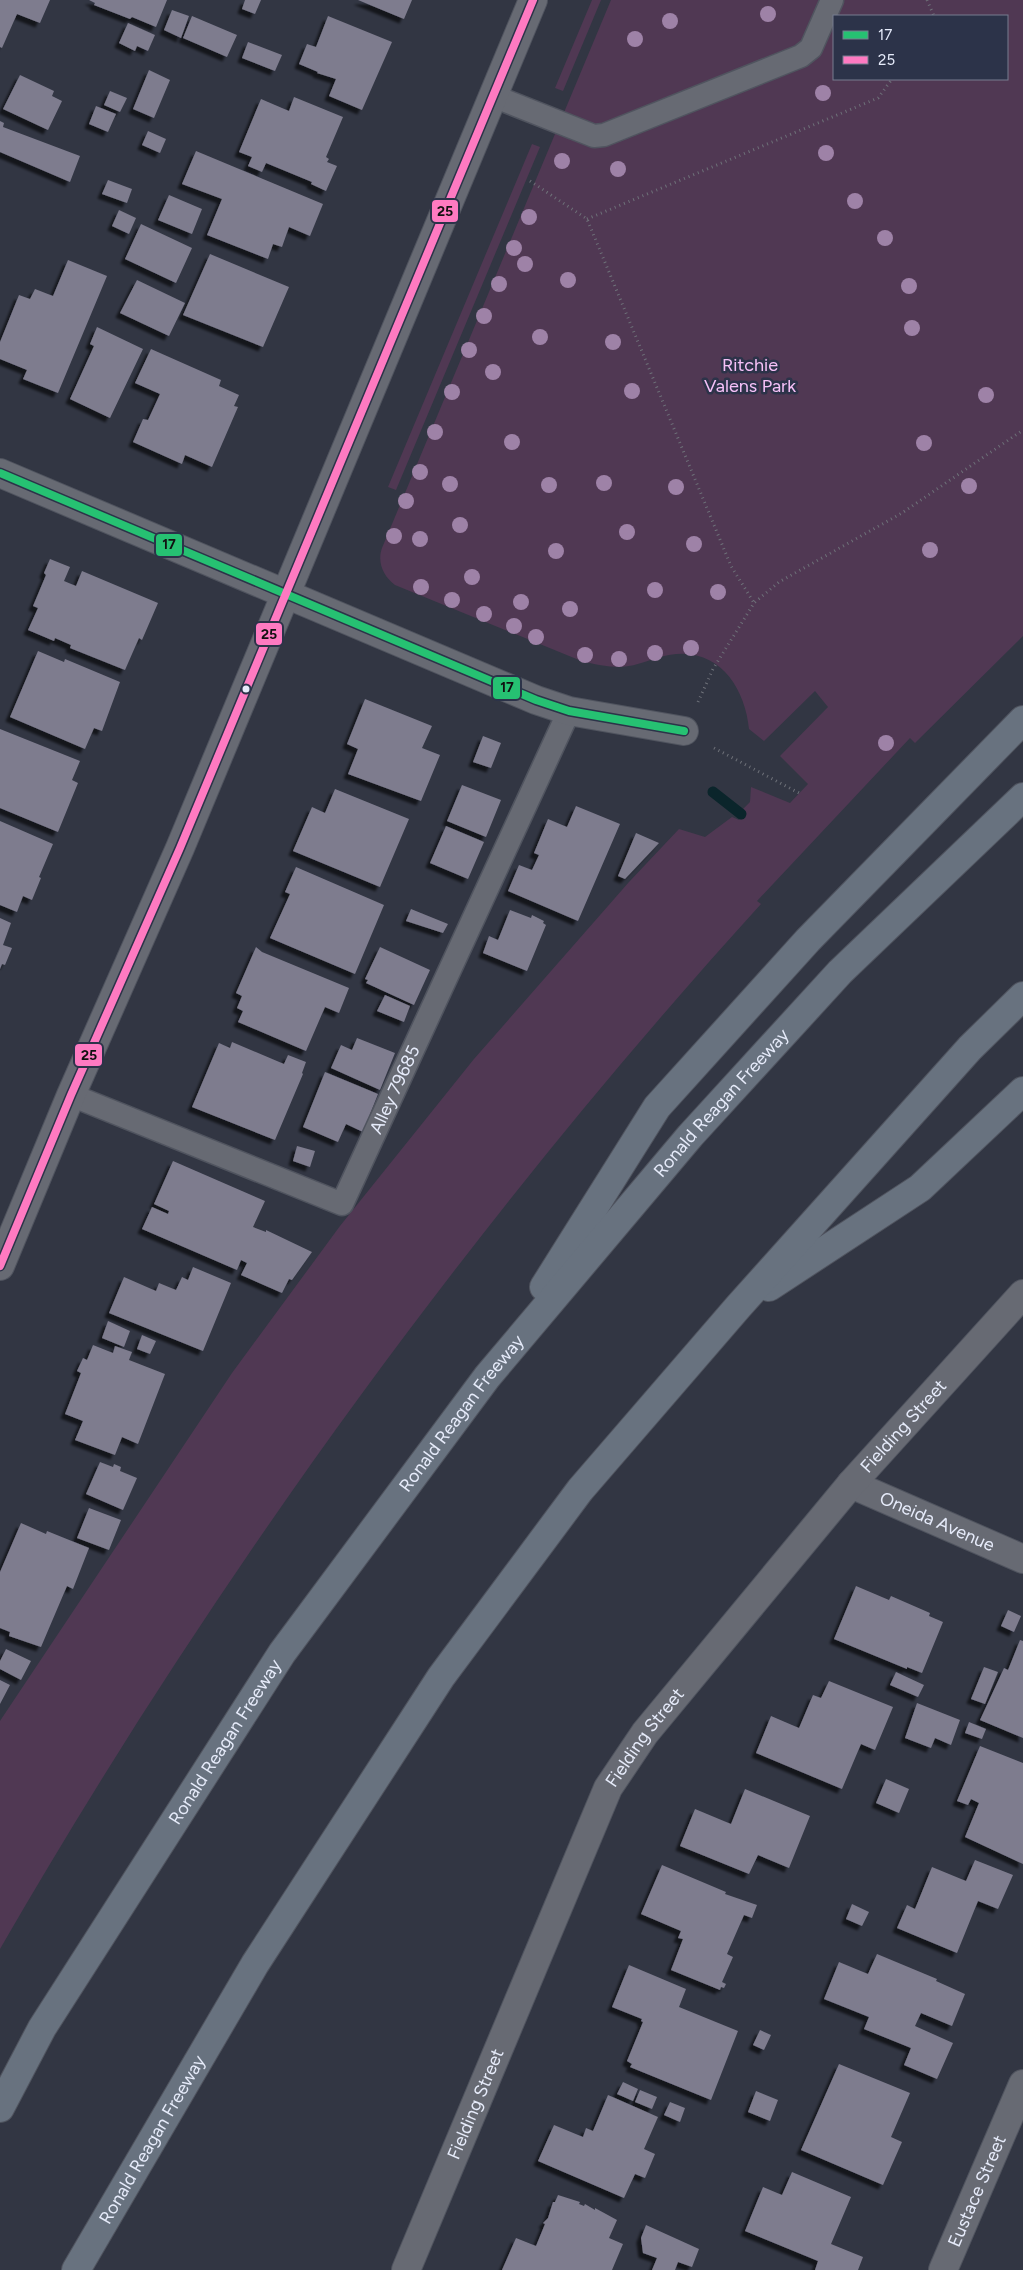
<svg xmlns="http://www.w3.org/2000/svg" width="1023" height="2270" viewBox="0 0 1023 2270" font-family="Figtree,sans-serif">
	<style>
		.green { fill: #503853; fill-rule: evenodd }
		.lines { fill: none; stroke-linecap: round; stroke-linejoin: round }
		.stream { stroke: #0b252b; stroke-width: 11 }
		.building { fill: #7e7c8e; filter: url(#shadow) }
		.lane-casing { stroke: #50545f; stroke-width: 25 }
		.street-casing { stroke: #50545f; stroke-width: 30 }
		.secondary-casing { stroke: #50545f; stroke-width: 30 }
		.highway-casing { stroke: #50545f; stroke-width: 30 }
		.path { stroke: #6e7179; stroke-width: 3; stroke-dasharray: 1 4; stroke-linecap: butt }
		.lane { stroke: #676a73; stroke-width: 22 }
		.street { stroke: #676a73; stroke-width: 28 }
		.secondary { stroke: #676a73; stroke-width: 28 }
		.highway { stroke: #68727f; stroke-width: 28 }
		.bus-1-casing { stroke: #2c3349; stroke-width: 11 }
		.bus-2-casing { stroke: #2c3349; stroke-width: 11 }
		.bus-1 { stroke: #26c172; stroke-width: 8 }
		.bus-2 { stroke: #fe7ac1; stroke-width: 8 }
		.tree { fill: #9e82a7 }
		.bus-dot { fill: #e6ebfa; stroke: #2c3349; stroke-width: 2 }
		.labels { text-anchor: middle; stroke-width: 5; stroke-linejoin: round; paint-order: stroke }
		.park-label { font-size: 18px; fill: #f6c1f8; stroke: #2c3349 }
		.street-label { font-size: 18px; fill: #e6ebfa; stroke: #2c3349 }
		.line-badge { stroke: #2c3349; stroke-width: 2 }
		.pale-badge-label { font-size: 14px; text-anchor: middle; font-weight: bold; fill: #111 }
	</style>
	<defs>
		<filter id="shadow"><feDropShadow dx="-4.5" dy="4.5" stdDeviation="1" flood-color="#0009"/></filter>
	</defs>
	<rect width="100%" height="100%" fill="#323643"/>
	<path class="green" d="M 592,0 L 601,0 L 563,91 L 555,88 Z
		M 611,0 L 1023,0 L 1023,636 L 915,743 L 910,738 L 757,901 L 761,904 C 473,1221 214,1578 0,1949 L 0,1721 L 232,1373 L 340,1226 L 474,1059 L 629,882 L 679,829 L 705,837 L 732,817 L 739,820 L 743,809 L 750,802 L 751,787 L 790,803 L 808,784 L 780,756 L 828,707 L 815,691 L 764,741 L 749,729 C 745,687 718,646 669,655 C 653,658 638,666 621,667 C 606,667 592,664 579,660 L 395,585 C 383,576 377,562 382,548 ZM 834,16 L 1007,16 L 1007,79 L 834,79 Z
		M 532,144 L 540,147 L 396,490 L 388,487 Z"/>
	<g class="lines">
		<path class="stream" d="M 713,792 L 741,814"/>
	</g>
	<path class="building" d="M 0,0 L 50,0 L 40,23 L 17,14 L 2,48 L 0,47 Z
		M 89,0 L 167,0 L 156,27 L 132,17 L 130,19 L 94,5 L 95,3 Z
		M 245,0 L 261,0 L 255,14 L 242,9 Z
		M 358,0 L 412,0 L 404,19 Z
		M 172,10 L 189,16 L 181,38 L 164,30 Z
		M 192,16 L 237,35 L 227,57 L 183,38 Z
		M 328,16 L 392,42 L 362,110 L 329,96 L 336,79 L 317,73 L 318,72 L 299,64 L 307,44 L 316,47 Z
		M 128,23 L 155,35 L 148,51 L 137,46 L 135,51 L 119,43 Z
		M 248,42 L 282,55 L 275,71 L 242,58 Z
		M 149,70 L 170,80 L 154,118 L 133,109 Z
		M 20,75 L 54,91 L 52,96 L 62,101 L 48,130 L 3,109 Z
		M 110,91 L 127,98 L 120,112 L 104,105 Z
		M 294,97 L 343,117 L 326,157 L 329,159 L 327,162 L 337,166 L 326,191 L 311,184 L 312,182 L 266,163 L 262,172 L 248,166 L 252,157 L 239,152 L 261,99 L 289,111 Z
		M 96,106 L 116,114 L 108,132 L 89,124 Z
		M 0,121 L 4,123 L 3,127 L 80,156 L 70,182 L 0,152 Z
		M 148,131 L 166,139 L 160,153 L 142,145 Z
		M 196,151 L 323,204 L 310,236 L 289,227 L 282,247 L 273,244 L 268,259 L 207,235 L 222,199 L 182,184 Z
		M 108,180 L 132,189 L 127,203 L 102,194 Z
		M 169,195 L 202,209 L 192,234 L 158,220 Z
		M 119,210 L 136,218 L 129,234 L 112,226 Z
		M 141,224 L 192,248 L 176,283 L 125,259 Z
		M 210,254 L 289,287 L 263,347 L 183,315 Z
		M 68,260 L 107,276 L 58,393 L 23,379 L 27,370 L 0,359 L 0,342 L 19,295 L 30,299 L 35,289 L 53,296 Z
		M 137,280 L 185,303 L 169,336 L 120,313 Z
		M 97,327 L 143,349 L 110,418 L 70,399 L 94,346 L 90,344 Z
		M 151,349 L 221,380 L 219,386 L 239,395 L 234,406 L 238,407 L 212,467 L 185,455 L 182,464 L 133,442 L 143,419 L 148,420 L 160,394 L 135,383 Z
		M 50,559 L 70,567 L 64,581 L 76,586 L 82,571 L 158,603 L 142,640 L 139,638 L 125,670 L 70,648 L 71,645 L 55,638 L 54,641 L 28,630 L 38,608 L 33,606 L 46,575 L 44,573 Z
		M 38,651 L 64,662 L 65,659 L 120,682 L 102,731 L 94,728 L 85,749 L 10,717 Z
		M 365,699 L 432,726 L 422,748 L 440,755 L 421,801 L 348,774 L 358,749 L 347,744 Z
		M 0,729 L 80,761 L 72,780 L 78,783 L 58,832 L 0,808 Z
		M 483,736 L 501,743 L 491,768 L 473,762 Z
		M 462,785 L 501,800 L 486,837 L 447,821 Z
		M 335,789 L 409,819 L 380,887 L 293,851 L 312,807 L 325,813 Z
		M 576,806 L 620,824 L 578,921 L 508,891 L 519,865 L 532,870 L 539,855 L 534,853 L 548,819 L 567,827 Z
		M 0,821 L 53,844 L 39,877 L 41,878 L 32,900 L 23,896 L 17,912 L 0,905 Z
		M 446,826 L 484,842 L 468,879 L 430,863 Z
		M 636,833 L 659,843 L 625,879 L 618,876 Z
		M 296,867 L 384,905 L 355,974 L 270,938 L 290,894 L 285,892 Z
		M 411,909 L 448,924 L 443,933 L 406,921 Z
		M 510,910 L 531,918 L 532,915 L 544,921 L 543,923 L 546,925 L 527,971 L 483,953 L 489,936 L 498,940 Z
		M 0,918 L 11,923 L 3,945 L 12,948 L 5,965 L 2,964 L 0,969 Z
		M 256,947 L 262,952 L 349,988 L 339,1013 L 325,1007 L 306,1051 L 238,1022 L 243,1011 L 237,1008 L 242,996 L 236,993 Z
		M 380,947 L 430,970 L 414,1005 L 366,983 L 368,980 L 365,979 Z
		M 385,995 L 410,1006 L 404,1022 L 377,1011 Z
		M 357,1038 L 395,1053 L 380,1090 L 331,1068 L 341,1045 L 352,1050 Z
		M 232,1042 L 284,1064 L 288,1055 L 306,1062 L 302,1073 L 303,1074 L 275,1140 L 192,1107 L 219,1043 L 230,1048 Z
		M 325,1072 L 378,1094 L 363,1132 L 346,1124 L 338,1142 L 303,1127 Z
		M 297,1146 L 315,1151 L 310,1167 L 293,1161 Z
		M 173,1161 L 265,1201 L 253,1227 L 266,1232 L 266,1230 L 312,1252 L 292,1280 L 289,1279 L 282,1293 L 241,1275 L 247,1263 L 241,1260 L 237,1270 L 142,1229 L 152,1207 L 168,1214 L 169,1211 L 154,1204 Z
		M 193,1267 L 231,1283 L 203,1351 L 109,1313 L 124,1277 L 156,1291 L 159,1283 L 176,1290 L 182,1277 L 188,1280 Z
		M 108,1321 L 130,1331 L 124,1347 L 102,1338 Z
		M 142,1335 L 156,1341 L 150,1354 L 137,1349 Z
		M 93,1345 L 113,1353 L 115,1346 L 132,1352 L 129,1360 L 165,1374 L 138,1444 L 122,1437 L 115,1455 L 75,1440 L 83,1421 L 65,1414 L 81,1373 L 77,1371 L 83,1358 L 87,1360 Z
		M 100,1462 L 113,1467 L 114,1464 L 121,1467 L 120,1471 L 137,1478 L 123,1510 L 86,1494 Z
		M 89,1508 L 121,1520 L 109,1550 L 77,1538 Z
		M 21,1523 L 46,1534 L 47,1531 L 89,1548 L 73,1589 L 67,1586 L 41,1647 L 9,1636 L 10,1632 L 0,1628 L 0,1572 Z
		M 856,1586 L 889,1600 L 891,1596 L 930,1613 L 929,1616 L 943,1622 L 922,1673 L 907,1667 L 907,1669 L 834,1639 Z
		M 1008,1610 L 1021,1616 L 1014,1632 L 1001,1626 Z
		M 1020,1640 L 1023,1641 L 1023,1738 L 980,1720 L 1004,1668 L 1008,1670 Z
		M 6,1649 L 31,1661 L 21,1680 L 0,1669 L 0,1661 Z
		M 984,1667 L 998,1672 L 985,1704 L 971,1699 Z
		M 896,1672 L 924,1685 L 918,1697 L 890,1685 Z
		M 0,1680 L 10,1685 L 0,1704 Z
		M 829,1681 L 893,1707 L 875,1750 L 861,1744 L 842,1789 L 756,1753 L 771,1716 L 799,1728 L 813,1695 L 821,1698 Z
		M 917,1703 L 960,1720 L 951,1745 L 935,1738 L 931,1748 L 905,1738 Z
		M 969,1722 L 986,1729 L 982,1739 L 965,1733 Z
		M 980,1746 L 1023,1763 L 1023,1864 L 965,1837 L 979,1803 L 971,1799 L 968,1805 L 957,1801 Z
		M 886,1779 L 909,1789 L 899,1813 L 876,1803 Z
		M 745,1789 L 810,1816 L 789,1868 L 758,1855 L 749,1874 L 680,1846 L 695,1809 L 731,1824 Z
		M 975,1860 L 1013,1875 L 998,1909 L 978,1901 L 957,1953 L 897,1928 L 907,1905 L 915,1909 L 932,1867 L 966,1881 Z
		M 662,1865 L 726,1892 L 725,1894 L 757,1905 L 752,1918 L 744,1915 L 727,1954 L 733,1957 L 722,1982 L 726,1984 L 724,1988 L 721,1987 L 720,1990 L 671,1970 L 683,1939 L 678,1938 L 681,1931 L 641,1914 Z
		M 852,1904 L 869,1912 L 862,1926 L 846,1919 Z
		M 877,1954 L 937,1979 L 936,1981 L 965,1994 L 952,2026 L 921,2013 L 915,2026 L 953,2043 L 937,2079 L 904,2065 L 911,2048 L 864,2029 L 869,2017 L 824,1999 L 839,1962 L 868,1974 Z
		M 629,1965 L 686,1989 L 679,2007 L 738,2031 L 711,2100 L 630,2067 L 632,2064 L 627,2061 L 643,2022 L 641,2021 L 642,2019 L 612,2007 Z
		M 760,2030 L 771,2035 L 764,2050 L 753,2045 Z
		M 839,2064 L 910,2093 L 891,2137 L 902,2142 L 883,2185 L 801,2150 Z
		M 623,2082 L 638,2089 L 633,2101 L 617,2094 Z
		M 640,2090 L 657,2097 L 652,2109 L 635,2102 Z
		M 756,2091 L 778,2100 L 770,2121 L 748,2112 Z
		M 608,2095 L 658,2117 L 644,2149 L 655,2154 L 645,2178 L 635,2174 L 624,2198 L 538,2161 L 554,2125 L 583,2137 L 586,2128 L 593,2131 Z
		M 670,2102 L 685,2108 L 680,2122 L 664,2115 Z
		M 792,2172 L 851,2197 L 831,2244 L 863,2257 L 858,2270 L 815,2270 L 818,2261 L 745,2231 L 763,2187 L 782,2195 Z
		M 558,2195 L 580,2202 L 579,2204 L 584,2206 L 585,2204 L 595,2210 L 595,2208 L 617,2220 L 609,2238 L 623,2244 L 612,2270 L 502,2270 L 516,2238 L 536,2246 L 545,2224 L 543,2223 L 548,2218 L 553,2202 L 555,2202 Z
		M 646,2225 L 699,2249 L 692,2267 L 678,2262 L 675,2270 L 652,2270 L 657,2258 L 643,2253 L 641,2238 Z"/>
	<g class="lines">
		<g class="lane-casing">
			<g id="lane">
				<path d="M 493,96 L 594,136 L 604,135 L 801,56 L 811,48 L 832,0"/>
				<path id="s1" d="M 71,1095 L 342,1204 L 569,711"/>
			</g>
		</g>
		<g class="street-casing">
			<g id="street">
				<path d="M 0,473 L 536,700 L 569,711 L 684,731"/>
				<path id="s2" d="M 851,1484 L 1023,1559"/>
				<path id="s3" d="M 406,2270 L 608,1788 L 645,1733 L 851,1484 L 1023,1294"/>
				<path id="s4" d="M 943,2270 L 1023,2084"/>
			</g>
		</g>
		<g class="secondary-casing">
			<path id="secondary" d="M 0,1266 L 71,1095 L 180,848 L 533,0"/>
		</g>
		<g class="highway-casing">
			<g id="highway">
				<path d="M 544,1287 L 657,1107 L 808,940 L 1023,720"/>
				<path d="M 769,1287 L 920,1188 L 1023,1091"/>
				<path id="s5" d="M 0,2108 L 42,2028 L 282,1653 L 487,1377 L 690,1136 L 840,972 L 1023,797"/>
				<path id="s6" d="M 76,2270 L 255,1964 L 441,1677 L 580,1490 L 738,1307 L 970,1048 L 1023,996"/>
			</g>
		</g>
		<path class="path" d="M 927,0 L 934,16
			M 530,181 L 587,219 L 731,566 L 754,603
			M 587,219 L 878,98 L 892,79
			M 698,702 L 713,669 L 754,603 L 779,582 L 902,513 L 1023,430
			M 714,748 L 799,793"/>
		<use href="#lane" class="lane"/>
		<use href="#street" class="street"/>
		<use href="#secondary" class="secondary"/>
		<use href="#highway" class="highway"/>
		<g class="bus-1-casing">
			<path id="bus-1" d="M 0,473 L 536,700 L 569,711 L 684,731"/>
		</g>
		<g class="bus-2-casing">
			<path id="bus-2" d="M 0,1266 L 71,1095 L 180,848 L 533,0"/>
		</g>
		<use href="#bus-1" class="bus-1"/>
		<use href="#bus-2" class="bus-2"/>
	</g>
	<g class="tree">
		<circle cx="768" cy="14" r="8"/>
		<circle cx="670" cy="21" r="8"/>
		<circle cx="635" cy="39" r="8"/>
		<circle cx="823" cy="93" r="8"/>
		<circle cx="826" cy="153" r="8"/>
		<circle cx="562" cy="161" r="8"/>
		<circle cx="618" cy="169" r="8"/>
		<circle cx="855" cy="201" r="8"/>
		<circle cx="529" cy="217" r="8"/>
		<circle cx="885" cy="238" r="8"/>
		<circle cx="514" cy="248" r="8"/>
		<circle cx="525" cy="264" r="8"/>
		<circle cx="568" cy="280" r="8"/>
		<circle cx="499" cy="284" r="8"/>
		<circle cx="909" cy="286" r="8"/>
		<circle cx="484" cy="316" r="8"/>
		<circle cx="912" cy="328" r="8"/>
		<circle cx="540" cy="337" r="8"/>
		<circle cx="613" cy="342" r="8"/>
		<circle cx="469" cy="350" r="8"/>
		<circle cx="493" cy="372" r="8"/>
		<circle cx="632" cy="391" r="8"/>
		<circle cx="452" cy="392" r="8"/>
		<circle cx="986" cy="395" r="8"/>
		<circle cx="435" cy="432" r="8"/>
		<circle cx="512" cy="442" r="8"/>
		<circle cx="924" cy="443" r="8"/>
		<circle cx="420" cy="472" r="8"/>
		<circle cx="604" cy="483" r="8"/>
		<circle cx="450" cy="484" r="8"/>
		<circle cx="549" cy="485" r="8"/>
		<circle cx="969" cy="486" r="8"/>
		<circle cx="676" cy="487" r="8"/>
		<circle cx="406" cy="501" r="8"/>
		<circle cx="460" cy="525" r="8"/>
		<circle cx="627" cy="532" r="8"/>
		<circle cx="394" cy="536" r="8"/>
		<circle cx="420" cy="539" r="8"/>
		<circle cx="694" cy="544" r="8"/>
		<circle cx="930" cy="550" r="8"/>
		<circle cx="556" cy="551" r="8"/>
		<circle cx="472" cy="577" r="8"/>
		<circle cx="421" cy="587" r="8"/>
		<circle cx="655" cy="590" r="8"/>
		<circle cx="718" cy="592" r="8"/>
		<circle cx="452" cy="600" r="8"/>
		<circle cx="521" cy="602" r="8"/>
		<circle cx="570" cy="609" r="8"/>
		<circle cx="484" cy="614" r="8"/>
		<circle cx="514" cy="626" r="8"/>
		<circle cx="536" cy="637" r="8"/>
		<circle cx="691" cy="648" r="8"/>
		<circle cx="655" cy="653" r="8"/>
		<circle cx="585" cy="655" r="8"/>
		<circle cx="619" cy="659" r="8"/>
		<circle cx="886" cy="743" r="8"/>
	</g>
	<circle class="bus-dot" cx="246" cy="689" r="4.5"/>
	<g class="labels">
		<g class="park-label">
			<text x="750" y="371">Ritchie<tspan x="750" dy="21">Valens Park</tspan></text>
		</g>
		<g class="street-label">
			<text dy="6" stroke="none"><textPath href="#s1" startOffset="418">Alley 79685</textPath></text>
			<text dy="6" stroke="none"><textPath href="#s5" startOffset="1240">Ronald Reagan Freeway</textPath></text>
			<text dy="6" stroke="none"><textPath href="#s5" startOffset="835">Ronald Reagan Freeway</textPath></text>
			<text dy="6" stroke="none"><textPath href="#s3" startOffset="990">Fielding Street</textPath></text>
			<text dy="6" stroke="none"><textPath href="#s2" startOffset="94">Oneida Avenue</textPath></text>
			<text dy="6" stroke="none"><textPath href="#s3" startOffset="585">Fielding Street</textPath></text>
			<text dy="6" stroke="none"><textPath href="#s5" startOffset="430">Ronald Reagan Freeway</textPath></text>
			<text dy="6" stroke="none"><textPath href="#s3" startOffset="180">Fielding Street</textPath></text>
			<text dy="6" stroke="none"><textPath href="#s6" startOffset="151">Ronald Reagan Freeway</textPath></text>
			<text dy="6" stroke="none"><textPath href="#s4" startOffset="86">Eustace Street</textPath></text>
		</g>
	</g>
	<g class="line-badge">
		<rect x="431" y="199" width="28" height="24" rx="5" fill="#fe7ac1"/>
		<rect x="155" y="533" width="28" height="24" rx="5" fill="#26c172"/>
		<rect x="255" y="622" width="28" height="24" rx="5" fill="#fe7ac1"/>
		<rect x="492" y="676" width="29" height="24" rx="5" fill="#26c172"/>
		<rect x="74" y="1043" width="29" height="24" rx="5" fill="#fe7ac1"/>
	</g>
	<g class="pale-badge-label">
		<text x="445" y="216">25</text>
		<text x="169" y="549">17</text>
		<text x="269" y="639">25</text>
		<text x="507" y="692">17</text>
		<text x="89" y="1060">25</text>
	</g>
	<rect x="833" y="15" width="175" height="65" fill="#2c3349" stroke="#767d90"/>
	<rect x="843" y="31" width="25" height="8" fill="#26c172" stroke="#767d90"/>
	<text x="878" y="40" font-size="15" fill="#e6ebfa">17</text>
	<rect x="843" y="56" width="25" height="8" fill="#fe7ac1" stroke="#767d90"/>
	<text x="878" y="65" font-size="15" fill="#e6ebfa">25</text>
</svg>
